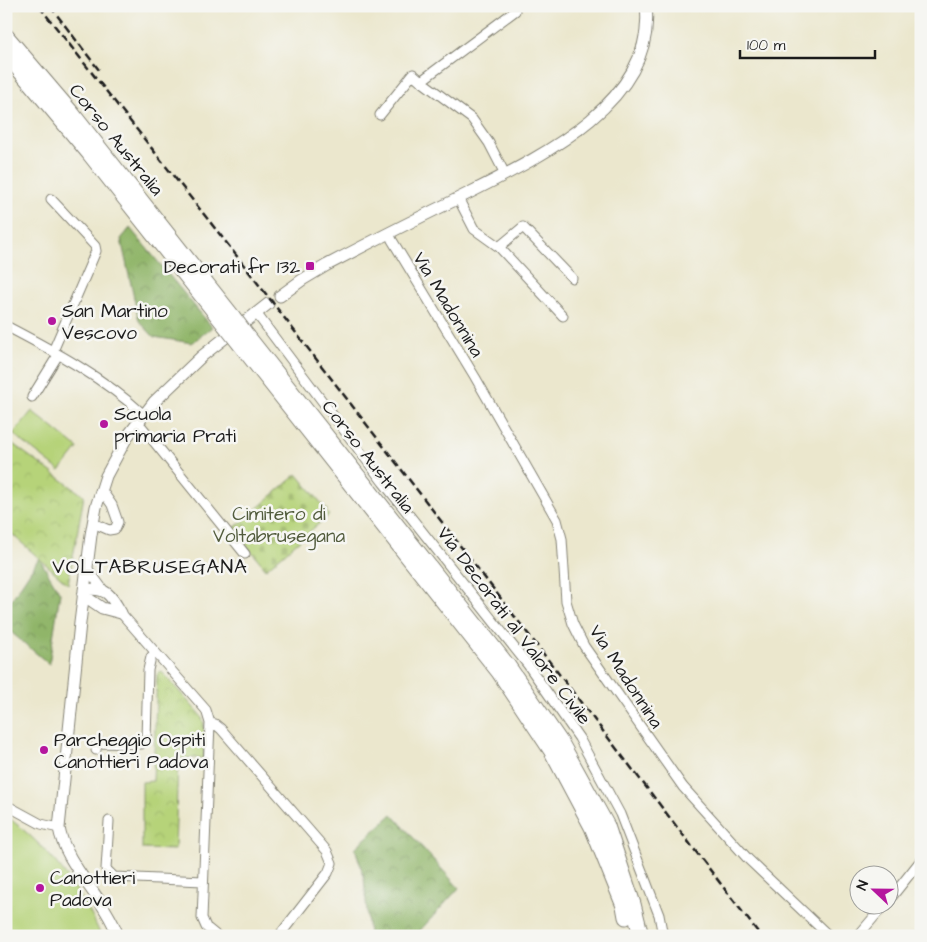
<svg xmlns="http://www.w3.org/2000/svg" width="927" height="942" viewBox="0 0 927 942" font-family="'Architects Daughter',sans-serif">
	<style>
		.forest { fill: url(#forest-crowns); stroke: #566842 }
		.cemetery { fill: url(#cemetery-stones); stroke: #69784a }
		.park { fill: url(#park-crowns); stroke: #69784a }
		.pitch { fill: #b6d379; stroke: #69784a }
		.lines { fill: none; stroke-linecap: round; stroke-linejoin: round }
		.minor-casing { stroke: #848274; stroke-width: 11 }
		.tertiary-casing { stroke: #848274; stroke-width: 13 }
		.trunk-casing { stroke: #848274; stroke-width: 17 }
		.minor { stroke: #fff; stroke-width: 9 }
		.tertiary { stroke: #fff; stroke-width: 11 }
		.trunk { stroke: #fff; stroke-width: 15 }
		.rail { stroke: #1c1c1c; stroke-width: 2.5; stroke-dasharray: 8 4; stroke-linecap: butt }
		.trunk-bridge-casing { stroke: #848274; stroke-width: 17; stroke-linecap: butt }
		.trunk-bridge { stroke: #fff; stroke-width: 15 }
		.poi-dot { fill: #b5179e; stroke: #f6f6f2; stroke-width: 2 }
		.labels { text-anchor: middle; stroke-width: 5; stroke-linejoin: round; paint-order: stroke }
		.street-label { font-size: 19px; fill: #1c1c1c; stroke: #f6f6f2 }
		.poi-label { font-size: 19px; fill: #1c1c1c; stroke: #f6f6f2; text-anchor: start }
		.park-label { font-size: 19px; fill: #525c3d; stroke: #f6f6f2 }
		.neighbourhood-label { font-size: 20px; letter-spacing: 1px; fill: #1c1c1c; stroke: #f6f6f2 }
	</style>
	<defs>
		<pattern id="forest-crowns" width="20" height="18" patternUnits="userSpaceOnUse" patternTransform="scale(1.25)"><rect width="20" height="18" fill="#90b569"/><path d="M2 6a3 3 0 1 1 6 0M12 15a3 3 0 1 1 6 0" fill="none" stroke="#759256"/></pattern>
		<pattern id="cemetery-stones" width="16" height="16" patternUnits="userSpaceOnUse" patternTransform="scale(1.25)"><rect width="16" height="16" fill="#b6d379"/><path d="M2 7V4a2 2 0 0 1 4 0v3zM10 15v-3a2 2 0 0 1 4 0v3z" fill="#9cb568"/></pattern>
		<pattern id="park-crowns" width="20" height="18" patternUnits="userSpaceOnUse" patternTransform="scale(1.25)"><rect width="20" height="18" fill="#b6d379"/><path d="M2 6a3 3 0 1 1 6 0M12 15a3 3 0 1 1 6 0" fill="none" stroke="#9cb568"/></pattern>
	</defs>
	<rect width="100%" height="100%" fill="#f6f6f2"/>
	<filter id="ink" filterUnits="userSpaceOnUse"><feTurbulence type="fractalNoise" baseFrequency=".02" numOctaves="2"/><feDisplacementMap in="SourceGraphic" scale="10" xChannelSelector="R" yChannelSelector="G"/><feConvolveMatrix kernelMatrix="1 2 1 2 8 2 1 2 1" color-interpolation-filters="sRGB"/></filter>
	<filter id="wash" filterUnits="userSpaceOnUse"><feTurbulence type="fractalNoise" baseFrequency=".0096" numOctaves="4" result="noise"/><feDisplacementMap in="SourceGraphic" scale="20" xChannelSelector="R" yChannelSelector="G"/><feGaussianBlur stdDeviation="1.12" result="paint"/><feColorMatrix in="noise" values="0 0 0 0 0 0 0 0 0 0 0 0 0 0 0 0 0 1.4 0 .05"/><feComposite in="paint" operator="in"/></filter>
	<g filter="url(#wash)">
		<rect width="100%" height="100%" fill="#ebe7cd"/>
		<path class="forest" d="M 130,228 L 212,327 L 192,343 L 154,337 L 139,321 L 121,239 Z
			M 39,558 L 60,593 L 49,664 L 6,628 L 6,608 Z
			M 392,814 L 459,888 L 415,936 L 369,936 L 364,877 L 355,848 Z"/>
		<path class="cemetery" d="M 297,474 L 327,510 L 326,512 L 329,515 L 266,569 L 233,529 Z"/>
		<path class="park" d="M 6,439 L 84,496 L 68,584 L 6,529 Z
			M 159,672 L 162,672 L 201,716 L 204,724 L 204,758 L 178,758 L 175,850 L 142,849 L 142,782 L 153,781 L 157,675 Z"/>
		<path class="pitch" d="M 32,411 L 78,448 L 60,471 L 13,434 Z
			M 6,816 C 47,846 82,889 101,936 L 6,936 Z"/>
	</g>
	<g filter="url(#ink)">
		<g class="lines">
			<g class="minor-casing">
				<path id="minor" d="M 380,115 L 413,74 L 421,81
					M 505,174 L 489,143 L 472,119 L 421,81 L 515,11
					M 458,198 L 474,229 L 499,247 L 563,316
					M 51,199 L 95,246 L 96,251 L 53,351
					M 389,233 L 392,240 L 475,377 L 557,520 L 562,539 L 566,601 L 573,624 L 584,646 L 683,787 L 748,859 L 829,936
					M 499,247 L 523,227 L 572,278
					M 256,313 L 383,482 L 528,665 L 579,738 L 620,814 L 659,915 L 663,936
					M 6,326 C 54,351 104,378 144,415
					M 32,397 L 58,355
					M 137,424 L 142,427 L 245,554
					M 93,523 L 109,530 L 115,529 L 118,522 L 112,505 L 101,489
					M 87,568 L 104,591
					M 121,613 L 206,710 L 210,723 L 215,724 L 221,729 L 327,851 L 332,863 L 328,873 L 279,936
					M 210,723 L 202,918 L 206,927 L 217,936
					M 96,750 L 97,743 L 141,744 L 146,739 L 148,670 L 151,657 L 155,653
					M 6,805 L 41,824 L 59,828
					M 109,821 L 106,869 L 114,877 L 203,881
					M 890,899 L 921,860
					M 858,936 L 885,904"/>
			</g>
			<g class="tertiary-casing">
				<path id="tertiary" d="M 280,296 L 302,280 L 327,265 C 367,244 408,223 449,203 C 523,165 658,108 646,6
					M 84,590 C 106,586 111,595 121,613
					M 83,595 L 102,608 L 121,613
					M 118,936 C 105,898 65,865 59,828 L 80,623 L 91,535 L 96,507 L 106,476 L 127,437 L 154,402 L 202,356 L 268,304"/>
			</g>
			<g class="trunk-casing">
				<path id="trunk" d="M 6,36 L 70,111 L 233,317
					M 6,54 L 89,153 L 225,325
					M 248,337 L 508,666 L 561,743 L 607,826 L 633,904 L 641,936
					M 240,344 L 499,672 L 551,750 L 592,827 L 624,906 L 626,917"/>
			</g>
			<use href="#minor" class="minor"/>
			<use href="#tertiary" class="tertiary"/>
			<use href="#trunk" class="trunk"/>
			<path class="rail" d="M 39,6 L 229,246 L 761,936
				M 50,6 L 99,70"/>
			<g class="trunk-bridge-casing">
				<path id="trunk-bridge" d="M 233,317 L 248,337
					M 225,325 L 240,344"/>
			</g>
			<use href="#trunk-bridge" class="trunk-bridge"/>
		</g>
	</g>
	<g class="poi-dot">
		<rect x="305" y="261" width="10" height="10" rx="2.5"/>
		<circle cx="52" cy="321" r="5"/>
		<circle cx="104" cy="424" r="5"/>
		<circle cx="44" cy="750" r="5"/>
		<circle cx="40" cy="888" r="5"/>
	</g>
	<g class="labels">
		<g class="street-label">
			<text transform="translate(117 139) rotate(51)" y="7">Corso Australia</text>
			<text transform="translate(449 304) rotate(59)" y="7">Via Madonnina</text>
			<text transform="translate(369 456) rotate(52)" y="7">Corso Australia</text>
			<text transform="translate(515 625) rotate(53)" y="7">Via Decorati al Valore Civile</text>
			<text transform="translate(627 676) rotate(57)" y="7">Via Madonnina</text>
		</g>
		<g class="poi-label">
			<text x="300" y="273" text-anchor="end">Decorati fr 132</text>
			<text x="62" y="317">San Martino<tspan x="62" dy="22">Vescovo</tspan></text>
			<text x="114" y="420">Scuola<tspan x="114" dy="22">primaria Prati</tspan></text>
			<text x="54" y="746">Parcheggio Ospiti<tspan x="54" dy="22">Canottieri Padova</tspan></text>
			<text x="50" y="884">Canottieri<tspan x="50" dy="22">Padova</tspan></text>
		</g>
		<g class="park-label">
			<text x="279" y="520">Cimitero di<tspan x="279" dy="22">Voltabrusegana</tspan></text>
		</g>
		<g class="neighbourhood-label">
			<text x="150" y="573">VOLTABRUSEGANA</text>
		</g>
	</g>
	<rect width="927" height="942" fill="none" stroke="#f6f6f2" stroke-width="25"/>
	<g transform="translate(874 890) rotate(292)"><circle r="24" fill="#f6f6f2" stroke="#9f9f9c"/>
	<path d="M0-4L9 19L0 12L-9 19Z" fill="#b5179e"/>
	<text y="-8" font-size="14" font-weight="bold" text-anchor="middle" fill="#1c1c1c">N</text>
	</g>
	<path d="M740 50v8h135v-8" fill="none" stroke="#1c1c1c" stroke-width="2.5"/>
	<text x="747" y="50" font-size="15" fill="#1c1c1c" stroke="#f6f6f2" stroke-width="4" paint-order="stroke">100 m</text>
</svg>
